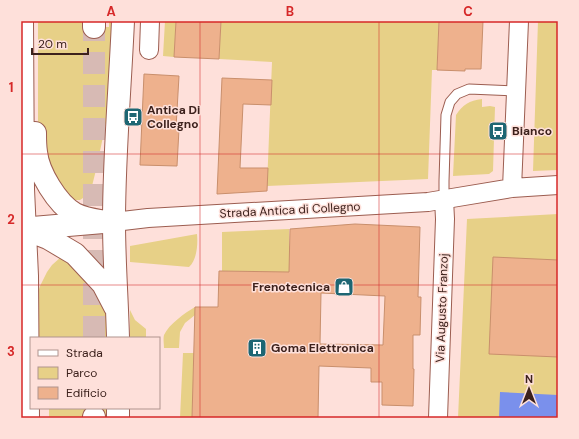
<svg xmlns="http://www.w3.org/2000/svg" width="579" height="439" viewBox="0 0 579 439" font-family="'DM Sans',sans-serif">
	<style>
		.green { fill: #e7d087 }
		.water { fill: #7a90ec }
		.building { fill: #eeb18d; stroke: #c98f6c; fill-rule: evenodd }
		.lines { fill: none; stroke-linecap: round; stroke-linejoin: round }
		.primary-tunnel { stroke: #d7bab4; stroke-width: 22; stroke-dasharray: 22 11; stroke-linecap: butt }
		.service-casing { stroke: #9c5d50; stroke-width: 11 }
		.minor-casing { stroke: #9c5d50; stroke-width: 20 }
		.secondary-casing { stroke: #9c5d50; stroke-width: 24 }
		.primary-casing { stroke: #9c5d50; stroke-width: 24 }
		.service { stroke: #fff; stroke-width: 9 }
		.minor { stroke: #fff; stroke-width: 18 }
		.secondary { stroke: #fff; stroke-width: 22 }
		.primary { stroke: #fff; stroke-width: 22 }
		.grid { fill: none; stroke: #d62828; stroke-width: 1; stroke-opacity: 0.55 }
		.labels { text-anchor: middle; stroke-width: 3; stroke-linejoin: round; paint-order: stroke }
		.poi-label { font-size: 12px; font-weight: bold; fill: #3c211c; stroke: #fee0da; text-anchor: start }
		.street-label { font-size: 12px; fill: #3c211c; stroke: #fee0da }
		.neatline { fill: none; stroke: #d62828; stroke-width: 1.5 }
		.grid-label { font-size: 13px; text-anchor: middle; font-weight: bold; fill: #d62828 }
	</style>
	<rect width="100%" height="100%" fill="#fee0da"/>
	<path class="green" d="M 38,21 L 82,21 L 82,27 L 109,27 L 109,21 L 114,21 L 108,113 L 96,170 L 91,190 L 86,196 L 80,200 L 74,200 L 68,198 L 43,160 L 38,125 Z
		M 165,21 L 176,21 L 174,57 L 163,56 Z
		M 221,21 L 439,21 L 437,70 L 432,70 L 428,179 L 267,186 L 272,62 L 219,59 Z
		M 538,21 L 558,21 L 558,170 L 533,171 Z
		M 482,99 L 482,107 L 490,106 L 495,107 L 493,171 L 489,174 L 453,176 L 456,115 C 463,104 469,101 482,99 Z
		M 558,214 L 558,418 L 458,418 L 467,219 Z
		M 323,226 L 322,273 L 222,271 L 222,232 L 289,229 L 289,246 L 311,247 L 311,227 Z
		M 197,234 C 198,244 197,260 189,267 L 130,262 L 130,246 Z
		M 67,256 L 105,301 L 110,338 L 35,338 L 35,303 L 40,286 L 47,272 L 52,265 L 61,257 Z
		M 195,307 L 195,315 L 185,323 L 180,332 L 179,348 L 164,348 C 164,344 163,339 164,335 C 169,324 185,313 195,307 Z
		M 130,310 L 135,320 L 146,329 L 146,338 L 130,338 Z
		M 183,353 L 194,353 L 192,418 L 180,418 Z
		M 49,408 L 111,408 L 111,418 L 49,418 Z"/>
	<path class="water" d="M 500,392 L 558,395 L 558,418 L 499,418 Z"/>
	<path class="building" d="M 176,21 L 221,21 L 219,59 L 174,57 Z
		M 439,21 L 483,21 L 481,69 L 465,69 L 465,71 L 437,70 Z
		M 144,74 L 179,76 L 176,128 L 179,129 L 177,166 L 140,165 Z
		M 222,78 L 272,80 L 271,105 L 243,104 L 240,168 L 268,168 L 267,191 L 217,194 Z
		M 355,224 L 420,227 L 418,297 L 421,297 L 420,335 L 413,335 L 413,369 L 414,369 L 413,406 L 382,405 L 382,382 L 371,382 L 371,368 L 319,366 L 318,418 L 192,418 L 195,307 L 218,307 L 219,271 L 289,272 L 290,229 ZM 321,293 L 385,296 L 383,345 L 320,344 Z
		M 493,257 L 558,260 L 558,357 L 489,354 Z"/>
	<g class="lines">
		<path class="primary-tunnel" d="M 94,338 L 94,27"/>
		<g class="service-casing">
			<path id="service" d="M 444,199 L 444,181 L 446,115 L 450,102 L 457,94 L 469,89 L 516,91"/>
		</g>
		<g class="minor-casing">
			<path id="minor" d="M 149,50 L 150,21
				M 512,188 L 519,21
				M 114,222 L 148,218 L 428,202 L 512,188 L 558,185
				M 438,418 L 445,219 L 444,199"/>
		</g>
		<g class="secondary-casing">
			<path id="secondary" d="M 21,229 L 103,222"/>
		</g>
		<g class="primary-casing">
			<path id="primary" d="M 22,21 L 23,189 L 27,276 L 28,418
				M 94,21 L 94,27
				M 35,133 C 35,140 35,146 36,152 C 38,172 57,204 75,214 C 85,219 95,220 106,222
				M 25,229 L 48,238 L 75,254 L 103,284 L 115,307
				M 118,338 C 117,299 114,261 114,222 C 114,155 120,88 123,21
				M 118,408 L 118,418
				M 94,418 L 94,417"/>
		</g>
		<use href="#service" class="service"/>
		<use href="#minor" class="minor"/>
		<use href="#secondary" class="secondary"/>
		<use href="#primary" class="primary"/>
	</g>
	<path class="grid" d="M 200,21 L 200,418M 379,21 L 379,418M 21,154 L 558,154M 21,285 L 558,285"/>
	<defs>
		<g id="bus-square" transform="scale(1)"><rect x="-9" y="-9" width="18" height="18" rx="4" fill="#1d6673" stroke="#fee0da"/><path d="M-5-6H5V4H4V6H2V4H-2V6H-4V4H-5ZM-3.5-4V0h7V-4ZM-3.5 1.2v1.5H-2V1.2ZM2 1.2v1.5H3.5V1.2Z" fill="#fff"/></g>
		<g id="shop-square" transform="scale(1)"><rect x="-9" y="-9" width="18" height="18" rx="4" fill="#1d6673" stroke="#fee0da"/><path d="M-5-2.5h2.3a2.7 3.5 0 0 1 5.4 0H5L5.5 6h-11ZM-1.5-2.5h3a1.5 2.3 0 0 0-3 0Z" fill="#fff"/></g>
		<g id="building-square" transform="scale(1)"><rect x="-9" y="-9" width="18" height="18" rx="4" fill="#1d6673" stroke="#fee0da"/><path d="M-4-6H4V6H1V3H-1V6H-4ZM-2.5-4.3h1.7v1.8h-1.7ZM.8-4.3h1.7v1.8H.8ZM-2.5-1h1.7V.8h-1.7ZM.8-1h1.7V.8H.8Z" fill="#fff"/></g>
	</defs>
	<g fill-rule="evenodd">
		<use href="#bus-square" x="133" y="117"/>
		<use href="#bus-square" x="498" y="131"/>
		<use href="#shop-square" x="344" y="287"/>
		<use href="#building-square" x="257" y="348"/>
	</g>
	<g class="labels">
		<g class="poi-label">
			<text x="147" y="114">Antica Di<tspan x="147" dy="14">Collegno</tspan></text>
			<text x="512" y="135">Bianco</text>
			<text x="330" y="291" text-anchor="end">Frenotecnica</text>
			<text x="271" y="352">Goma Elettronica</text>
		</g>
		<g class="street-label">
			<text transform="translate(290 210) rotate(-3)" y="4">Strada Antica di Collegno</text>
			<text transform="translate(442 308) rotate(-88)" y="4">Via Augusto Franzoj</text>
		</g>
	</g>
	<rect width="579" height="439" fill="none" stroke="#fee0da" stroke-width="44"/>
	<rect x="30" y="337" width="130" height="72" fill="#fee0da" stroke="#b0948e"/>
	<rect x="38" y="350" width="20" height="6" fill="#ffffff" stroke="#b0948e"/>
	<text x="66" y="357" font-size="12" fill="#3c211c">Strada</text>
	<rect x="38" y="367" width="20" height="12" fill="#e7d087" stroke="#b0948e"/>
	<text x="66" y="377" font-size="12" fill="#3c211c">Parco</text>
	<rect x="38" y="387" width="20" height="12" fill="#eeb18d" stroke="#b0948e"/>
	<text x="66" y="397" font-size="12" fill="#3c211c">Edificio</text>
	<g transform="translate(529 389)" stroke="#fee0da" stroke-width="3" paint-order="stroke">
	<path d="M0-3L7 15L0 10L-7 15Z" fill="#3c211c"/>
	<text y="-6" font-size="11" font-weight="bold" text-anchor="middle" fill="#3c211c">N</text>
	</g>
	<path d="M32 48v6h56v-6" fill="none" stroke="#3c211c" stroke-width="2"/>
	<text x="38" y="48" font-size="12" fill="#3c211c" stroke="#fee0da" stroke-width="3" paint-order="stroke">20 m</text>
	<rect x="22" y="22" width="535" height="395" class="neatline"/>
	<g class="grid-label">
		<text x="111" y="16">A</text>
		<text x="290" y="16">B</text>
		<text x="468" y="16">C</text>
		<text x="11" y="92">1</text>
		<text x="11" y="224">2</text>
		<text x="11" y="356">3</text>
	</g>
</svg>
